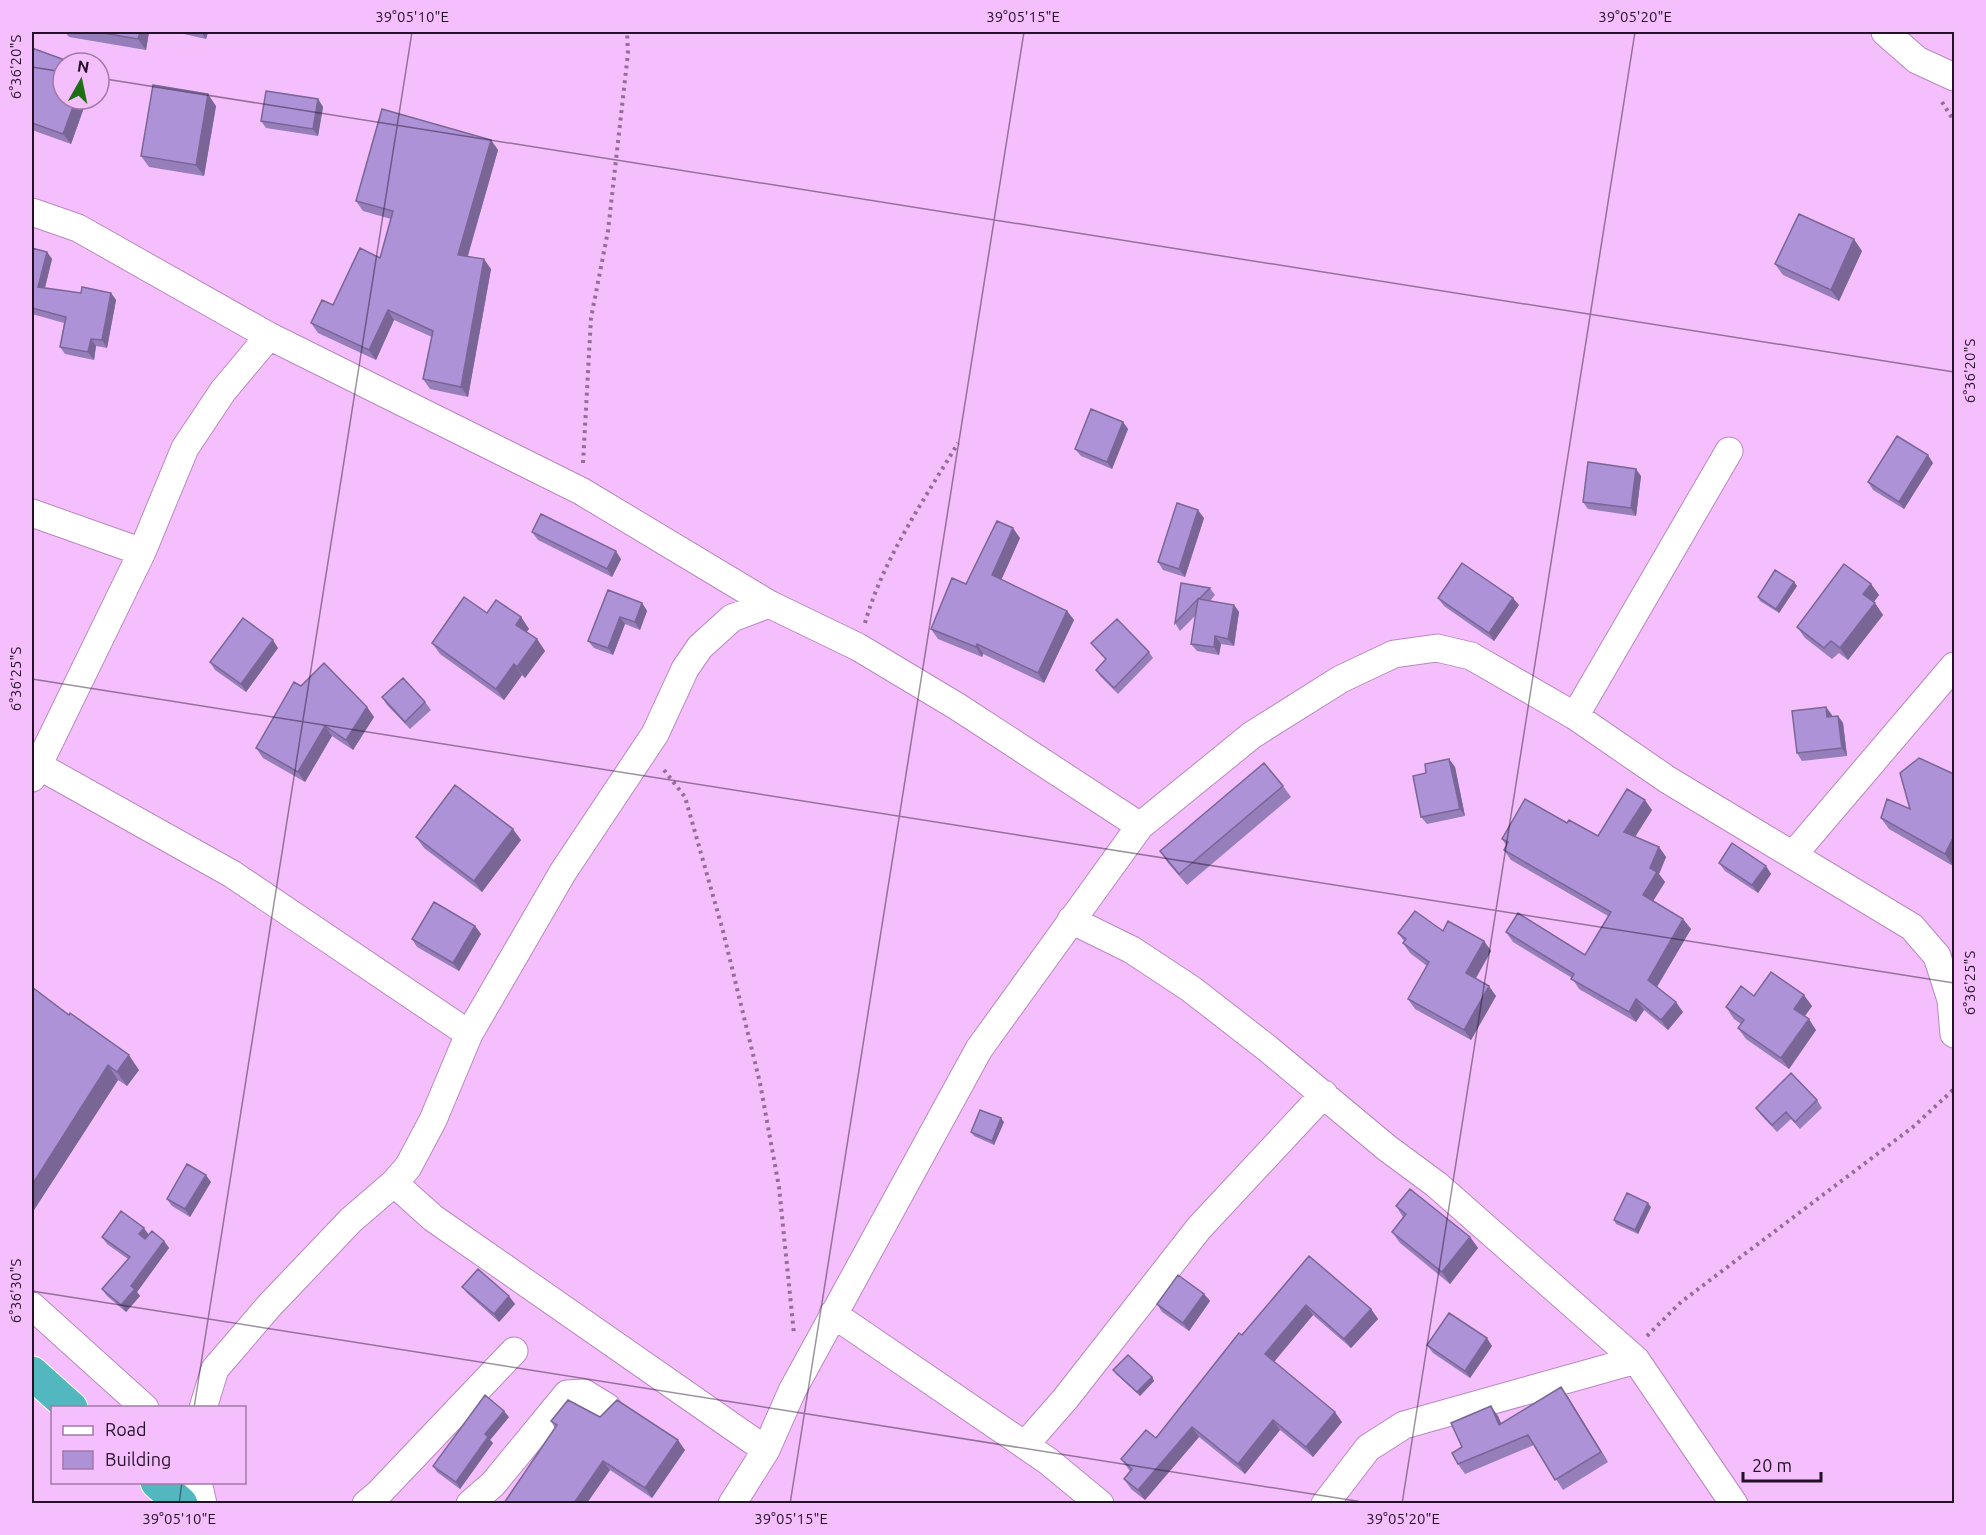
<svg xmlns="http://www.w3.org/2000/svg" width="1986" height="1535" viewBox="0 0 1986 1535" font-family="Ubuntu,sans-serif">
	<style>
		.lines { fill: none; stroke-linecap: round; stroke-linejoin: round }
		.minor-casing { stroke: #ba87c2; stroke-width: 29 }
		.highway-casing { stroke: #fff; stroke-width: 35 }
		.path { stroke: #946e99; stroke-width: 4; stroke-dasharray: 3 4.5; stroke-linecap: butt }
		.minor { stroke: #fff; stroke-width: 27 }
		.highway { stroke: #52b7be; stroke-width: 33 }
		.wall { fill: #957eb9 }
		.shaded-wall { fill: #796696 }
		.building { fill: #ad92d7; stroke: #796696; stroke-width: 1.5 }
		.ticks { fill: none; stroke: #241027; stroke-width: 1.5; stroke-opacity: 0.45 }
		.neatline { fill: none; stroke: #241027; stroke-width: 2 }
		.ticks-label { font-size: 15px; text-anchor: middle; fill: #241027 }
	</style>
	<rect width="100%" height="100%" fill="#f5bffd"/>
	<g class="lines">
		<g class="minor-casing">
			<path id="minor" d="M 1885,32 L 1917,60 L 1954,77
				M 32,212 L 78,228 L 269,336 L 581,491 L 769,604 L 858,647 L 958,707 L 1140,826
				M 32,513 L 142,552
				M 1575,716 L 1729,451
				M 39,766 L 232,874 L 469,1034
				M 32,778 L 142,552 L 185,448 L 223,391 L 269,336
				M 1793,855 L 1954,666
				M 1071,920 L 1132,950 L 1191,989 L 1267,1048 L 1387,1148 L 1437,1185 L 1636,1360 L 1734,1504
				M 394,1183 L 433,1218 L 766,1450
				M 32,1306 L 145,1408
				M 833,1314 L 1048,1461 L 1100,1504
				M 203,1408 L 215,1369 L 269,1306 L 351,1220 L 394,1183 L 408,1167 L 433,1120 L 469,1034 L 563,872 L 655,734 L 685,669 L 700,647 L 732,618 L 769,604
				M 1025,1445 L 1066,1398 L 1199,1228 L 1324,1094
				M 198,1482 L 203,1504
				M 366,1504 L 379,1493 L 514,1351
				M 470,1504 L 493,1484 L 567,1394 L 584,1393 L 607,1407
				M 732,1504 L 766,1450 L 792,1391 L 979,1049 L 1140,826 L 1252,735 L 1341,679 L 1394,654 L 1437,648 L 1471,656 L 1575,716 L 1668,780 L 1912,927 L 1937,956 L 1951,1000 L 1954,1034
				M 1325,1504 L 1368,1448 L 1404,1425 L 1636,1360"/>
		</g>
		<g class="highway-casing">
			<path id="highway" d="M 32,1373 L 71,1408
				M 157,1482 L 181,1504"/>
		</g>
		<path class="path" d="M 1942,102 L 1954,121
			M 583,463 L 591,318 L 608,231 L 628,53 L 627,32
			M 865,623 C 883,559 924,500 958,443
			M 664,770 L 685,797 L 723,931 L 760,1083 L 779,1187 L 794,1334
			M 1647,1336 L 1681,1302 L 1913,1127 L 1954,1089"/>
		<use href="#minor" class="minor"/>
		<use href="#highway" class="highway"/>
	</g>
	<path class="wall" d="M 65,32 L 149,32 L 146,50 L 69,37 Z
		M 175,32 L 208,32 L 206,39 Z
		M 32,48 L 63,99 L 87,99 L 71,144 L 32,130 Z
		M 318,99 L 323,107 L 318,136 L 266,128 L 261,121 Z
		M 216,106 L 204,176 L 149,167 L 141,156 Z
		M 491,140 L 498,150 L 468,256 L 491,269 L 468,397 L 430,389 L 423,379 L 432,337 L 394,320 L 376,360 L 318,333 L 311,323 L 333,305 L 380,258 L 391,219 L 363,211 L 356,201 Z
		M 32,248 L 47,252 L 52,259 L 45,288 L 81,293 L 111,293 L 116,300 L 107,348 L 96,346 L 94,360 L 65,354 L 60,347 L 64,323 L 32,314 Z
		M 1862,251 L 1839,301 L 1783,275 L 1775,264 Z
		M 1123,422 L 1128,429 L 1112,469 L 1081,456 L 1075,449 Z
		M 1933,463 L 1904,509 L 1873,490 L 1868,482 Z
		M 1641,476 L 1636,516 L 1588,509 L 1583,502 Z
		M 1204,518 L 1185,577 L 1163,570 L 1158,562 Z
		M 532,532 L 621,559 L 612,577 L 538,540 Z
		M 1020,538 L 1001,580 L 1067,611 L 1074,620 L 1044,683 L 983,654 L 982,657 L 938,639 L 931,629 L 966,584 Z
		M 1794,582 L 1797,586 L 1779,613 L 1760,601 L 1758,597 Z
		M 1871,584 L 1879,595 L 1874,602 L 1883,615 L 1848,660 L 1839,653 L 1832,659 L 1805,638 L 1797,627 Z
		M 1210,588 L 1215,595 L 1210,601 L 1234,605 L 1239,612 L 1234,646 L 1221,644 L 1219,655 L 1197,651 L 1191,644 L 1196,615 L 1180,631 L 1175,623 Z
		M 608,590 L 642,603 L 647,611 L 640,630 L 625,624 L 613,655 L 594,648 L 588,641 Z
		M 1438,598 L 1519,605 L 1494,641 L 1444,606 Z
		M 487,613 L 521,617 L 529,629 L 526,632 L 537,639 L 545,651 L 525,678 L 522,675 L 504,700 L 440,654 L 432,643 Z
		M 1091,643 L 1149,652 L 1153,658 L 1118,694 L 1100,676 L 1096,670 L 1106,660 Z
		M 278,648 L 246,692 L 215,670 L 210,662 Z
		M 301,686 L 367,707 L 374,717 L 353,750 L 332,736 L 305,782 L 263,758 L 256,748 Z
		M 382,697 L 425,702 L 431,710 L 410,729 L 387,705 Z
		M 1826,707 L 1832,716 L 1838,716 L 1843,723 L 1847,756 L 1802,761 L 1797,753 Z
		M 1449,759 L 1455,767 L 1465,816 L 1427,824 L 1421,817 L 1426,773 Z
		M 1954,774 L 1953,866 L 1889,829 L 1881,818 L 1910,809 Z
		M 1283,786 L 1291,797 L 1187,885 L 1168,863 L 1160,851 Z
		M 1652,810 L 1635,837 L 1659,847 L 1666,857 L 1659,874 L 1665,882 L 1653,901 L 1683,919 L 1691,929 L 1657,987 L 1683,1012 L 1668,1030 L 1644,1010 L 1636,1022 L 1579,989 L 1572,978 L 1513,942 L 1506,932 L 1585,955 L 1608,916 L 1511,860 L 1504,850 L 1506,845 L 1502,839 L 1567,823 L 1598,836 Z
		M 416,837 L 521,840 L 482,892 L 424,848 Z
		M 1719,863 L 1766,866 L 1771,874 L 1758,893 L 1725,871 Z
		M 475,926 L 481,934 L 459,971 L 417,947 L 412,939 Z
		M 1443,931 L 1484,941 L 1491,951 L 1476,978 L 1496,996 L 1471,1040 L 1415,1009 L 1408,999 L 1427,966 L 1410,953 L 1403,943 L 1404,941 L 1398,933 Z
		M 32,987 L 139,1070 L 127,1086 L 118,1080 L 34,1210 L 32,1209 Z
		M 1754,996 L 1812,1006 L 1805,1016 L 1816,1030 L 1789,1069 L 1746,1039 L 1738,1028 L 1741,1024 L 1734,1019 L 1726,1007 Z
		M 1817,1100 L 1822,1108 L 1800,1129 L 1791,1119 L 1777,1132 L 1761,1115 L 1756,1108 Z
		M 1004,1122 L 994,1145 L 974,1136 L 971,1132 Z
		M 211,1182 L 190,1217 L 172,1206 L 167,1199 Z
		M 1396,1206 L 1470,1237 L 1478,1248 L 1450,1284 L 1400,1243 L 1392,1232 L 1403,1217 Z
		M 1651,1207 L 1638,1234 L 1616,1224 L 1614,1220 Z
		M 149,1235 L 164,1241 L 169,1248 L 137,1292 L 140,1296 L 126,1312 L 107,1296 L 102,1289 L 128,1259 L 107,1244 L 102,1237 Z
		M 1309,1256 L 1371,1309 L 1378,1319 L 1351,1348 L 1313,1315 L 1274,1362 L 1342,1422 L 1313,1457 L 1280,1430 L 1245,1474 L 1199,1437 L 1145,1500 L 1131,1489 L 1124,1479 L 1130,1471 L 1121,1459 L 1156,1438 Z
		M 462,1287 L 515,1304 L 499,1322 L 468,1294 Z
		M 1204,1294 L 1210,1301 L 1189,1331 L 1162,1312 L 1157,1304 Z
		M 1427,1345 L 1492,1346 L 1470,1378 L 1433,1353 Z
		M 1113,1370 L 1152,1377 L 1154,1381 L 1140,1396 L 1116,1374 Z
		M 1568,1397 L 1608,1462 L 1563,1490 L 1534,1445 L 1465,1474 L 1458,1464 L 1462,1447 L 1498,1416 L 1501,1423 Z
		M 509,1417 L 490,1440 L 493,1443 L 460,1489 L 437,1472 L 433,1466 Z
		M 600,1417 L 685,1450 L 652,1498 L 610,1470 L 587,1503 L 504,1503 L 555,1428 L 551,1421 Z"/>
	<path class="shaded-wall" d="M 140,32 L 149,32 L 146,50 L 138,39 Z
		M 201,32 L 208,32 L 206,39 Z
		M 208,94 L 216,106 L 204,176 L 196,165 Z
		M 76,99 L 87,99 L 71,144 L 63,134 Z
		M 318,99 L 323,107 L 318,136 L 313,129 Z
		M 491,140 L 498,150 L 465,265 L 458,255 Z
		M 1854,239 L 1862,251 L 1839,301 L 1831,290 Z
		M 47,252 L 52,259 L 43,295 L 38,287 Z
		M 484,259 L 491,269 L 468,397 L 461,387 Z
		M 111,293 L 116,300 L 107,348 L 102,340 Z
		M 388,310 L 394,320 L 376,360 L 369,350 Z
		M 91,339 L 96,346 L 94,360 L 88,352 Z
		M 1123,422 L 1128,429 L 1112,469 L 1107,462 Z
		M 1928,455 L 1933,463 L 1904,509 L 1899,502 Z
		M 1636,469 L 1641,476 L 1636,516 L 1631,508 Z
		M 1198,510 L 1204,518 L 1185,577 L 1179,569 Z
		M 1013,528 L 1020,538 L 999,585 L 992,575 Z
		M 616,551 L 621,559 L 612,577 L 607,569 Z
		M 1794,582 L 1797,586 L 1779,613 L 1776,609 Z
		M 1871,584 L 1879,595 L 1871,605 L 1863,594 Z
		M 1513,598 L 1519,605 L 1494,641 L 1489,633 Z
		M 642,603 L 647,611 L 640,630 L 635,622 Z
		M 1875,603 L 1883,615 L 1848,660 L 1840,648 Z
		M 1234,605 L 1239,612 L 1234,646 L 1228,639 Z
		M 1067,611 L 1074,620 L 1044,683 L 1038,673 Z
		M 521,617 L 529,629 L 523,636 L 516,625 Z
		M 620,617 L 625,624 L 613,655 L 608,648 Z
		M 1215,636 L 1221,644 L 1219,655 L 1214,647 Z
		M 537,639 L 545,651 L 525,678 L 517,667 Z
		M 273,640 L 278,648 L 246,692 L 241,684 Z
		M 977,644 L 983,654 L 982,657 L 976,647 Z
		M 514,664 L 522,675 L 504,700 L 496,689 Z
		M 367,707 L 374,717 L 353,750 L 346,740 Z
		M 1826,707 L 1832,715 L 1833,724 L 1827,717 Z
		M 1838,716 L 1843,723 L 1847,756 L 1842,748 Z
		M 325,726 L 332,736 L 305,782 L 298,772 Z
		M 1449,759 L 1455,767 L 1465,816 L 1460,809 Z
		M 1645,800 L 1652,810 L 1631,843 L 1624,832 Z
		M 513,829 L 521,840 L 482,892 L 474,881 Z
		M 1954,836 L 1954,862 L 1953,866 L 1945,854 Z
		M 1659,847 L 1666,857 L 1659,874 L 1665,882 L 1650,906 L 1643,895 L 1650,868 Z
		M 1766,866 L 1771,874 L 1758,893 L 1752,885 Z
		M 1683,919 L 1691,929 L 1655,990 L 1648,980 Z
		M 475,926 L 481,934 L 459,971 L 453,963 Z
		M 1484,941 L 1491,951 L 1473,983 L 1466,973 Z
		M 1489,986 L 1496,996 L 1471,1040 L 1464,1030 Z
		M 1804,995 L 1812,1006 L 1802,1020 L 1794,1009 Z
		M 1636,999 L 1644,1010 L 1636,1022 L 1629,1012 Z
		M 1676,1002 L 1683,1012 L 1668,1030 L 1661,1020 Z
		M 1809,1019 L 1816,1030 L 1789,1069 L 1781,1058 Z
		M 129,1055 L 139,1070 L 127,1086 L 117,1072 Z
		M 108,1065 L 118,1080 L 34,1210 L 32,1206 L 32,1185 Z
		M 1001,1118 L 1004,1122 L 994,1145 L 992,1141 Z
		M 206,1175 L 211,1182 L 190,1217 L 185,1209 Z
		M 1648,1203 L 1651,1207 L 1638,1234 L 1635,1230 Z
		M 144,1228 L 149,1235 L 144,1241 L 139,1234 Z
		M 1470,1237 L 1478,1248 L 1450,1284 L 1442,1272 Z
		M 164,1241 L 169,1248 L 137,1292 L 140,1296 L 126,1312 L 121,1305 L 131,1286 Z
		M 1204,1294 L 1210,1301 L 1189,1331 L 1183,1323 Z
		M 509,1296 L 515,1304 L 499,1322 L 494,1314 Z
		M 1306,1305 L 1313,1315 L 1272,1364 L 1265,1354 Z
		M 1371,1309 L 1378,1319 L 1351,1348 L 1344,1339 Z
		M 1487,1338 L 1492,1346 L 1470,1378 L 1465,1371 Z
		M 1152,1377 L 1154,1381 L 1140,1396 L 1137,1392 Z
		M 1561,1387 L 1568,1397 L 1608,1462 L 1601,1452 Z
		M 1491,1406 L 1498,1416 L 1506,1435 L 1499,1425 Z
		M 504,1411 L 509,1417 L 490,1440 L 493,1443 L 460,1489 L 456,1482 L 485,1434 Z
		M 1335,1412 L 1342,1422 L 1313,1457 L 1306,1447 Z
		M 1273,1420 L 1280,1430 L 1245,1474 L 1238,1464 Z
		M 1192,1427 L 1199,1437 L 1145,1500 L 1138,1490 Z
		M 678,1440 L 685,1450 L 652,1498 L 645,1488 Z
		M 603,1461 L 610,1470 L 587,1503 L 574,1503 Z"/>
	<path class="building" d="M 97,32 L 140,32 L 138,39 Z
		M 32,48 L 73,63 L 63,63 L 63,99 L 76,99 L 63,134 L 32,123 Z
		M 153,85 L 208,94 L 196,165 L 141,156 Z
		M 266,91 L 318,99 L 313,129 L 261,121 Z
		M 382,109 L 491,140 L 458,255 L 484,259 L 461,387 L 423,379 L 433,331 L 388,310 L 369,350 L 311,323 L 322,300 L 333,305 L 360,248 L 380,258 L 393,211 L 356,201 Z
		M 1799,214 L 1854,239 L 1831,290 L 1775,264 Z
		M 32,248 L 47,252 L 38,287 L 81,293 L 82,287 L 111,293 L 102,340 L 91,339 L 88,352 L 60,347 L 66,317 L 32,308 Z
		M 1091,409 L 1123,422 L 1107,462 L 1075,449 Z
		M 1897,436 L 1928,455 L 1899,502 L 1868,482 Z
		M 1588,462 L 1636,469 L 1631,508 L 1583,502 Z
		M 1177,503 L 1198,510 L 1179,569 L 1158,562 Z
		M 541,514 L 616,551 L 607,569 L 532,532 Z
		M 997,521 L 1013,528 L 992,575 L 1067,611 L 1038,673 L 977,644 L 976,647 L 931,629 L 952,578 L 966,584 Z
		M 1462,563 L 1513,598 L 1489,633 L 1438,598 Z
		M 1844,564 L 1871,584 L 1863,594 L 1875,603 L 1840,648 L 1831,641 L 1824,648 L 1797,627 Z
		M 1775,570 L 1794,582 L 1776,609 L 1758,597 Z
		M 1181,583 L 1210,588 L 1199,599 L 1234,605 L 1228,639 L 1215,636 L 1214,647 L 1191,644 L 1198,599 L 1175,623 Z
		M 608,590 L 642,603 L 635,622 L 620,617 L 608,648 L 588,641 Z
		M 464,597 L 487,613 L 496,600 L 521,617 L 516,625 L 537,639 L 517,667 L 514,664 L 496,689 L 432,643 Z
		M 243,618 L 273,640 L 241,684 L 210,662 Z
		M 1117,619 L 1149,652 L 1114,688 L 1096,670 L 1106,659 L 1091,643 Z
		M 324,663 L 367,707 L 346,740 L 325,726 L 298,772 L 256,748 L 294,682 L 301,686 Z
		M 403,678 L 425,702 L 405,722 L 382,697 Z
		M 1826,707 L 1827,717 L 1838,716 L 1842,748 L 1797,753 L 1792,711 Z
		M 1919,758 L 1954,774 L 1954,836 L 1945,854 L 1881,818 L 1887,799 L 1910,809 L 1900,773 Z
		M 1449,759 L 1460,809 L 1421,817 L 1413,776 L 1426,773 L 1425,764 Z
		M 1264,763 L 1283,786 L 1179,874 L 1160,851 Z
		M 455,785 L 513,829 L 474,881 L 416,837 Z
		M 1627,789 L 1645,800 L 1624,832 L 1659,847 L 1650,868 L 1657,872 L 1643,895 L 1683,919 L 1648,980 L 1676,1002 L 1661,1020 L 1636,999 L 1629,1012 L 1571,979 L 1574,974 L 1506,932 L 1518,913 L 1585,955 L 1611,912 L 1504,850 L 1508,842 L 1502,839 L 1525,799 L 1567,823 L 1569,820 L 1598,836 Z
		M 1732,843 L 1766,866 L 1752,885 L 1719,863 Z
		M 434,902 L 475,926 L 453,963 L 412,939 Z
		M 1415,911 L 1443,931 L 1448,921 L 1484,941 L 1466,973 L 1489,986 L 1464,1030 L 1408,999 L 1429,962 L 1403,943 L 1406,939 L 1398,933 Z
		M 1771,972 L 1804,995 L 1794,1009 L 1809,1019 L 1781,1058 L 1738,1028 L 1744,1020 L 1726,1007 L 1741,986 L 1754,996 Z
		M 32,987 L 69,1015 L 70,1013 L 129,1055 L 117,1072 L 108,1065 L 32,1185 Z
		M 1791,1073 L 1817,1100 L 1795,1122 L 1786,1112 L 1772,1125 L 1756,1108 Z
		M 980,1110 L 1001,1118 L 992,1141 L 971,1132 Z
		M 187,1164 L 206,1175 L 185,1209 L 167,1199 Z
		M 1410,1189 L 1470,1237 L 1442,1272 L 1392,1232 L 1406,1214 L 1396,1206 Z
		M 1627,1193 L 1648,1203 L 1635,1230 L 1614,1220 Z
		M 121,1211 L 144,1228 L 139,1234 L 145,1239 L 152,1231 L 164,1241 L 131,1286 L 135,1289 L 121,1305 L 102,1289 L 130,1257 L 102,1237 Z
		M 1309,1256 L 1371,1309 L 1344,1339 L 1306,1305 L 1265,1354 L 1335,1412 L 1306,1447 L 1273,1420 L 1238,1464 L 1192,1427 L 1138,1490 L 1124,1479 L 1132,1469 L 1121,1459 L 1146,1430 L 1156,1438 L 1239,1333 L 1242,1335 Z
		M 478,1269 L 509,1296 L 494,1314 L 462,1287 Z
		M 1178,1275 L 1204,1294 L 1183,1323 L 1157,1304 Z
		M 1449,1313 L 1487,1338 L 1465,1371 L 1427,1345 Z
		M 1128,1355 L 1152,1377 L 1137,1392 L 1113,1370 Z
		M 1561,1387 L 1601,1452 L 1555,1480 L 1528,1435 L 1458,1464 L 1452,1453 L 1462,1447 L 1451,1423 L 1491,1406 L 1499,1425 Z
		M 485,1395 L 504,1411 L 485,1434 L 488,1437 L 456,1482 L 433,1466 Z
		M 568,1400 L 600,1417 L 617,1400 L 678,1440 L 645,1488 L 603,1461 L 574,1503 L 504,1503 L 557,1425 L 551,1421 Z"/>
	<path class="ticks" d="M 32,67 L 63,72M 99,78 L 1954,372M 32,679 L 1954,983M 32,1291 L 1375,1504M 194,1408 L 412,32M 179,1504 L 182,1482M 790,1504 L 1024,32M 1402,1504 L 1635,32"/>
	<rect width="1986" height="1535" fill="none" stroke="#f5bffd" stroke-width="66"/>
	<rect x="51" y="1406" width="195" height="78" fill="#f5bffd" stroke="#a179a7" stroke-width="1.5"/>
	<rect x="63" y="1426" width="30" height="9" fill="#ffffff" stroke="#a179a7" stroke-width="1.5"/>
	<text x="105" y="1436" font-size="18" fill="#241027">Road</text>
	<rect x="63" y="1451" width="30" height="18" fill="#ad92d7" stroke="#a179a7" stroke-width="1.5"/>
	<text x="105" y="1466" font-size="18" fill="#241027">Building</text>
	<g transform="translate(81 81) rotate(9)"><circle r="28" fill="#f5bffd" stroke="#a179a7" stroke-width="1.5"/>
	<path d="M0-4.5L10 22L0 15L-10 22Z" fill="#1e6e14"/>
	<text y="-9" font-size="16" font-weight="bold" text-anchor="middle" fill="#241027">N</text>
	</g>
	<path d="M1743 1472v9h78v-9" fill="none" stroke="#241027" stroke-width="3"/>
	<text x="1752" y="1472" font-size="18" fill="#241027" stroke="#f5bffd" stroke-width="4.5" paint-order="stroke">20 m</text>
	<rect x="33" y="33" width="1920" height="1469" class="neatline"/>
	<g class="ticks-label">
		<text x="412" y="22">39°05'10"E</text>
		<text x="1023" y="22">39°05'15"E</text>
		<text x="1635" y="22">39°05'20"E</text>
		<text transform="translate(16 67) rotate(-90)" y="5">6°36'20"S</text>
		<text transform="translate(1970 371) rotate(-90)" y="5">6°36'20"S</text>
		<text transform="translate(16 679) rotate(-90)" y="5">6°36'25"S</text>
		<text transform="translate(1970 983) rotate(-90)" y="5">6°36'25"S</text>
		<text transform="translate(16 1291) rotate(-90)" y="5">6°36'30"S</text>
		<text x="179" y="1524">39°05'10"E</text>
		<text x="791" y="1524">39°05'15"E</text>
		<text x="1403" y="1524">39°05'20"E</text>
	</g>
</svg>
